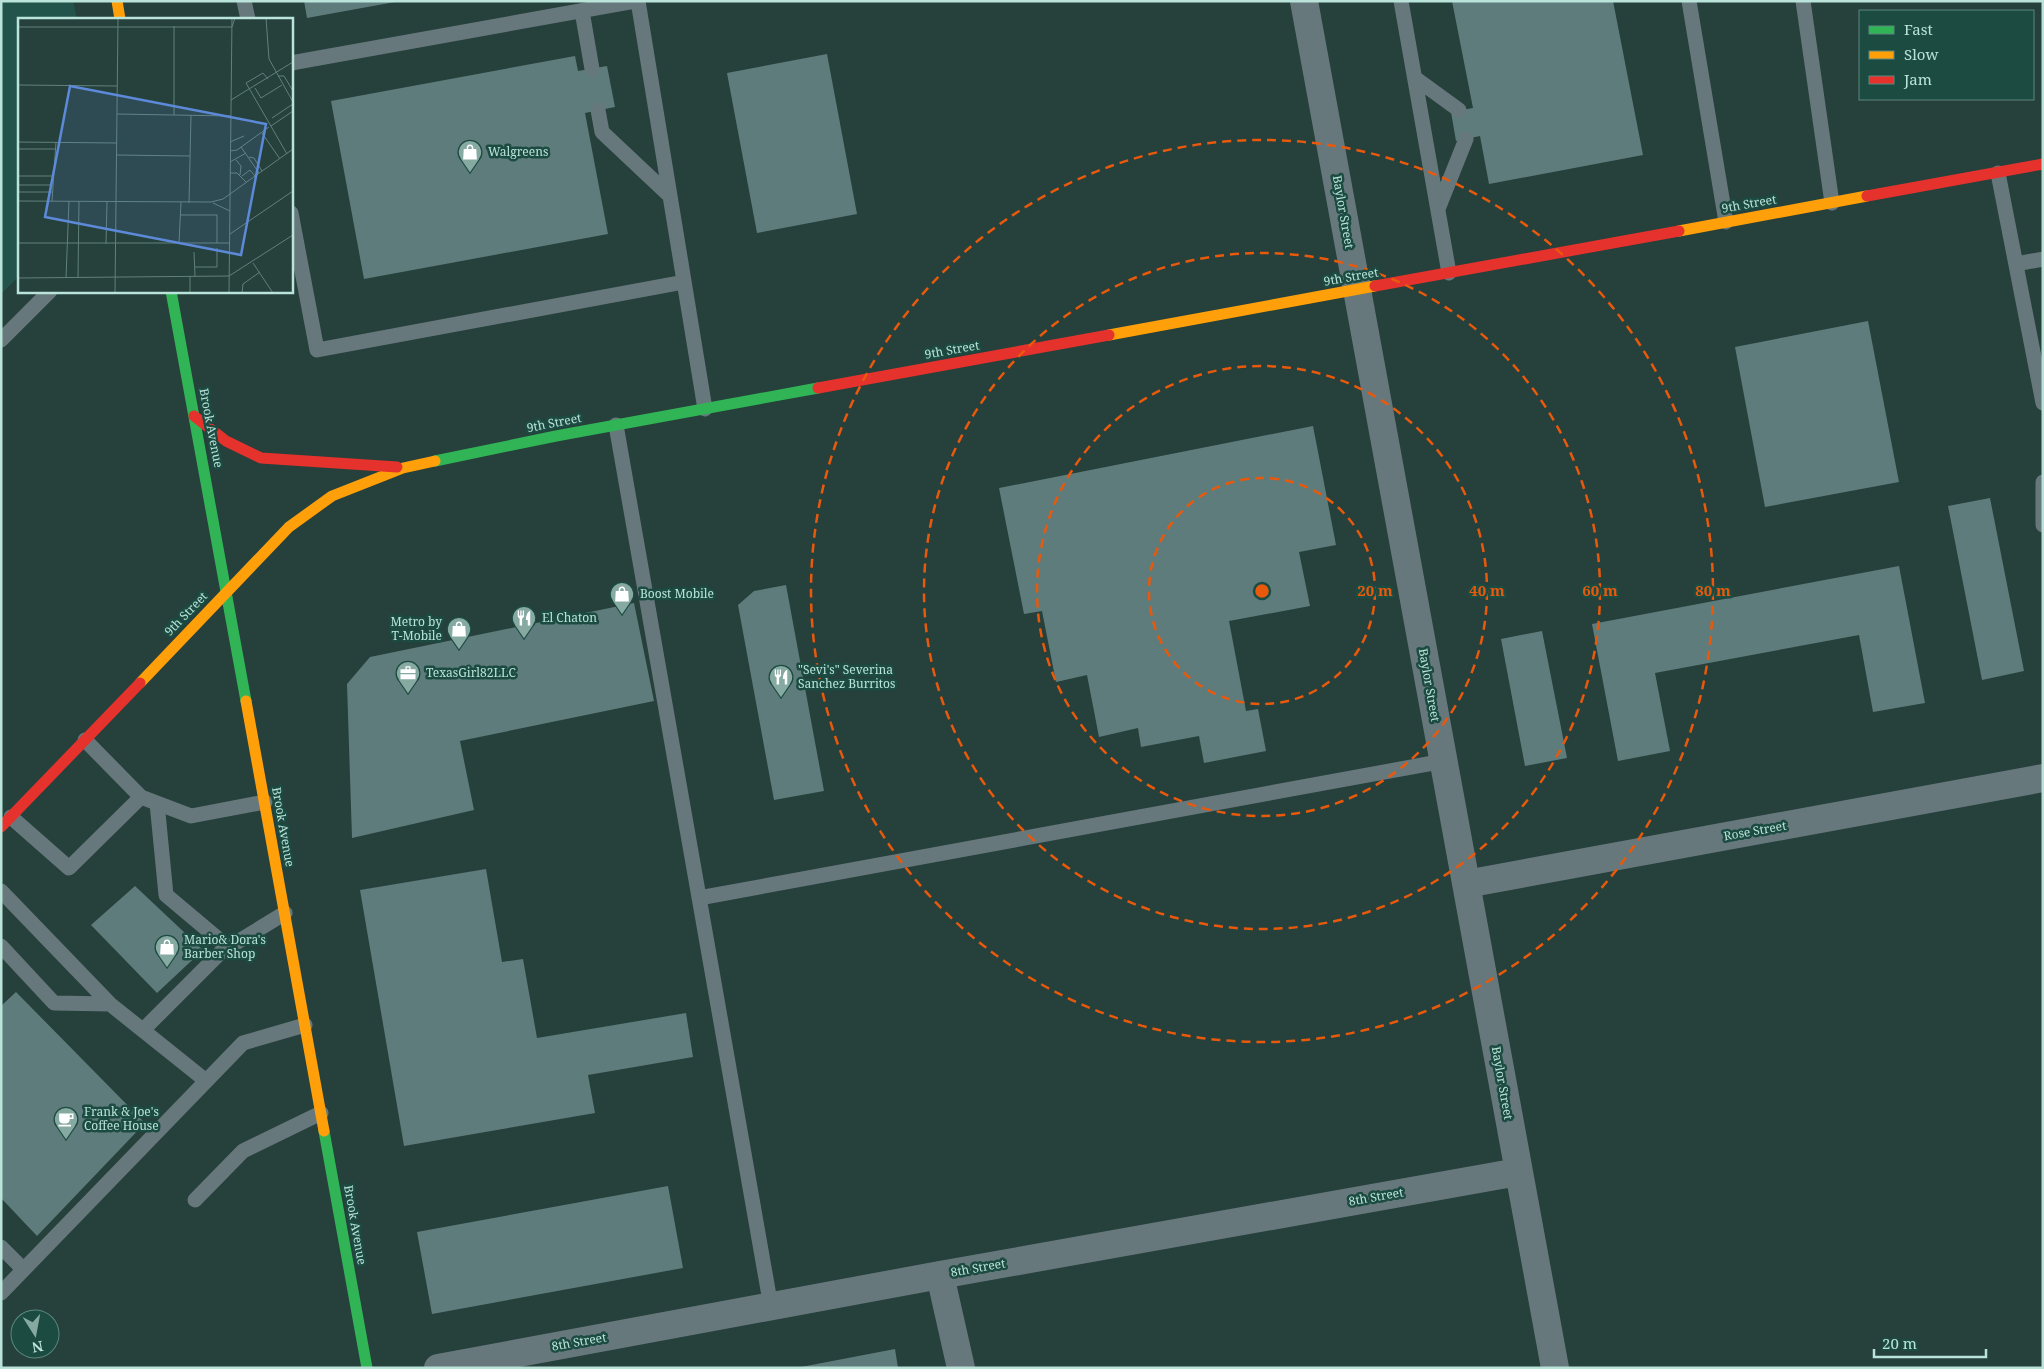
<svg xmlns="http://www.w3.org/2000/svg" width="2044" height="1369" viewBox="0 0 2044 1369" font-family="'Noto Serif',serif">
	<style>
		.built { fill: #22544b }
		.building { fill: #5f7c7c }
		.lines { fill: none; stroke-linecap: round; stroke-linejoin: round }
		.lane { stroke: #67787d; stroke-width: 15 }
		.street { stroke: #67787d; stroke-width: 28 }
		.fast { stroke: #30b455; stroke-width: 11 }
		.slow { stroke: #ff9f0a; stroke-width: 11 }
		.jam { stroke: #e5322d; stroke-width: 11 }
		.ring { fill: none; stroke: #e8590c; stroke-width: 2.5; stroke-dasharray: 9 6 }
		.labels { text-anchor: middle; stroke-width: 5; stroke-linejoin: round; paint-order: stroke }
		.poi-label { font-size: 12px; fill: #bae3d9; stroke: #1c4b42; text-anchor: start }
		.street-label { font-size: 12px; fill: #bae3d9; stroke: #1c4b42 }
		.inset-road { fill: none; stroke: #61817b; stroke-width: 1 }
		.view { fill: #5c8ad8; fill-opacity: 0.15; stroke: #5c8ad8; stroke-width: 2.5 }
		.inset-edge { fill: none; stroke: #bae3d9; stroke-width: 2.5 }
		.centre { fill: #e8590c; stroke: #1c4b42; stroke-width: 2.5 }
		.ring-label { font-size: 15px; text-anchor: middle; font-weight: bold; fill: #e8590c; stroke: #1c4b42; stroke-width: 5; stroke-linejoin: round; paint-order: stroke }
	</style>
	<rect width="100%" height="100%" fill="#26403c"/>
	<path class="built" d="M 1,1 L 73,1 L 77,19 L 19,19 L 19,276 L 1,294 Z"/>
	<path class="building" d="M 304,1 L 395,1 L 395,2 L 307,18 Z
		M 1452,1 L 1613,1 L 1643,155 L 1489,184 L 1480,136 L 1456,141 L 1451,112 L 1473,108 Z
		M 827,54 L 857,214 L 757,233 L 727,73 Z
		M 575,56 L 578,71 L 607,66 L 615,107 L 585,113 L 608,234 L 364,279 L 331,101 Z
		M 1868,321 L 1899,482 L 1765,507 L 1735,347 Z
		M 1313,426 L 1336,545 L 1299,552 L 1310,606 L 1229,621 L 1246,711 L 1258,709 L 1266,751 L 1204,763 L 1199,736 L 1141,747 L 1138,728 L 1099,737 L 1087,675 L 1056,682 L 1042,611 L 1024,614 L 999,488 Z
		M 1990,498 L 2024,671 L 1982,680 L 1948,506 Z
		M 1899,566 L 1925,703 L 1873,712 L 1859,635 L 1655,673 L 1670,751 L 1618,761 L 1592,624 Z
		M 786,585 L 824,791 L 774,800 L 738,605 L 754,591 Z
		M 634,603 L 654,701 L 460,741 L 474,810 L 352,838 L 347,684 L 370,657 Z
		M 1542,631 L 1567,758 L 1525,766 L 1501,639 Z
		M 486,869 L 502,962 L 523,959 L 537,1038 L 686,1013 L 693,1057 L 588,1075 L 595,1113 L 404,1146 L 360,890 Z
		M 135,886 L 203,950 L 157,993 L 91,925 Z
		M 16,992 L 145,1123 L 37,1236 L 1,1198 L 1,1006 Z
		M 668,1186 L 683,1268 L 432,1314 L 417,1232 Z
		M 895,1349 L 898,1368 L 801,1368 L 801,1367 Z"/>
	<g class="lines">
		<path class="lane" d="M 244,1 L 248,19
			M 638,1 L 705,409
			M 1401,1 L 1449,273
			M 1689,1 L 1726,222
			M 1803,1 L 1832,203
			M 582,11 L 592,69
			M 291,63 L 635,1
			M 1415,78 L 1459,110
			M 598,110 L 602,132 L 670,196
			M 1998,173 L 2043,403
			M 1438,209 L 1466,139
			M 291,213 L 317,350 L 684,282
			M 2016,264 L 2043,259
			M 1,340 L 50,291
			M 616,425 L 771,1307
			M 2043,482 L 2043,525
			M 85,740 L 141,797 L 191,816 L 265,802
			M 157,803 L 166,895 L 229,948
			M 11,817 L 69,868 L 141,797
			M 1,891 L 110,1004 L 205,1080
			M 699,898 L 1444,761
			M 1,946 L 54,1003 L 110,1004
			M 143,1030 L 221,952 L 285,913
			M 195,1200 L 243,1151 L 321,1113
			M 1,1247 L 23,1269
			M 1,1293 L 243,1043 L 305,1025"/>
		<path class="street" d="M 1304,1 L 1555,1368
			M 1466,884 L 2043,778
			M 940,1275 L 961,1368
			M 438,1368 L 940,1275 L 1518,1172"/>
		<path class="fast" d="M 171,291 L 246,701
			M 435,461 L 556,436 L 818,388
			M 324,1131 L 367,1368"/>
		<path class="slow" d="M 117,1 L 120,19
			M 1679,231 L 1867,196
			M 1109,335 L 1375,286
			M 140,683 L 289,527 L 332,496 L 403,468 L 435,461
			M 246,701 L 324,1131"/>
		<path class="jam" d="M 1867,196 L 2043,164
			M 1375,286 L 1679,231
			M 818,388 L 1109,335
			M 194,416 L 226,441 L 261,458 L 397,467
			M 1,827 L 140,683"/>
	</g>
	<g class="ring">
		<circle cx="1262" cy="591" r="113"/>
		<circle cx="1262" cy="591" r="225"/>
		<circle cx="1262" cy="591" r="338"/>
		<circle cx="1262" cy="591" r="451"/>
	</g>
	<defs>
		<g id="shop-pin" transform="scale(1.25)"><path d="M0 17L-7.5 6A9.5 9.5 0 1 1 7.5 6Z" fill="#86aaa2" stroke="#1c4b42"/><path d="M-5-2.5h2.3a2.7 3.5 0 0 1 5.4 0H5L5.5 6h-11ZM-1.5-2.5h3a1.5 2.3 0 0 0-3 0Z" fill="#fff"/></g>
		<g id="restaurant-pin" transform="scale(1.25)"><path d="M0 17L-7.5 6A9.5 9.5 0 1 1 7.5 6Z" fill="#86aaa2" stroke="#1c4b42"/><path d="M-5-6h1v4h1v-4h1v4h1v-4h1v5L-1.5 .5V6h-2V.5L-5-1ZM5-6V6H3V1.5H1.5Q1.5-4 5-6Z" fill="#fff"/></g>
		<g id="office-pin" transform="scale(1.25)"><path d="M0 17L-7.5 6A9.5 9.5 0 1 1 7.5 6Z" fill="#86aaa2" stroke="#1c4b42"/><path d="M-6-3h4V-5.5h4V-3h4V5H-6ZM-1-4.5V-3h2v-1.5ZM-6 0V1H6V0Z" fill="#fff"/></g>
		<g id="cafe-pin" transform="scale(1.25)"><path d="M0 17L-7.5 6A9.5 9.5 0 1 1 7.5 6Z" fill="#86aaa2" stroke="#1c4b42"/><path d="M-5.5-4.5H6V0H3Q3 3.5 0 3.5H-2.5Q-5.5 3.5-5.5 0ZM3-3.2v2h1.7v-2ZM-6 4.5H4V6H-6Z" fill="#fff"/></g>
	</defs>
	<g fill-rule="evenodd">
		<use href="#shop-pin" x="470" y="152"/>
		<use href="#shop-pin" x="622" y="594"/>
		<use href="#restaurant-pin" x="524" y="618"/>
		<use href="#shop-pin" x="459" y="629"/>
		<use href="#office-pin" x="408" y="673"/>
		<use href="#restaurant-pin" x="781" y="677"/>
		<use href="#shop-pin" x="167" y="947"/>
		<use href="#cafe-pin" x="66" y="1119"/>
	</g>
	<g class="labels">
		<g class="poi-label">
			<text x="488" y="156">Walgreens</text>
			<text x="640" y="598">Boost Mobile</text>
			<text x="542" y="622">El Chaton</text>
			<text x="442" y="626" text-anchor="end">Metro by<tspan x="442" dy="14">T-Mobile</tspan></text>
			<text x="798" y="674">"Sevi's" Severina<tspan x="798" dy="14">Sanchez Burritos</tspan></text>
			<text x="426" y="677">TexasGirl82LLC</text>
			<text x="184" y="944">Mario&amp; Dora's<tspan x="184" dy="14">Barber Shop</tspan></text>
			<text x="84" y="1116">Frank &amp; Joe's<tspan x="84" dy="14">Coffee House</tspan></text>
		</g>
		<g class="street-label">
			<text transform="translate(1749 204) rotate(-10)" y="4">9th Street</text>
			<text transform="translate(1343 212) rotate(80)" y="4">Baylor Street</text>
			<text transform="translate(1351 277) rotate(-10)" y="4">9th Street</text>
			<text transform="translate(952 350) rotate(-10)" y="4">9th Street</text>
			<text transform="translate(554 423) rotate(-11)" y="4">9th Street</text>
			<text transform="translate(211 428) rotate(79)" y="4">Brook Avenue</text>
			<text transform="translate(186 614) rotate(-46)" y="4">9th Street</text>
			<text transform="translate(1429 685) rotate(80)" y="4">Baylor Street</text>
			<text transform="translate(283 827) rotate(80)" y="4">Brook Avenue</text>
			<text transform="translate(1755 831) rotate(-10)" y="4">Rose Street</text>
			<text transform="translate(1502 1083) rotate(80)" y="4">Baylor Street</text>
			<text transform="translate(1376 1197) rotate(-10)" y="4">8th Street</text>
			<text transform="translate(355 1225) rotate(80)" y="4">Brook Avenue</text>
			<text transform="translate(978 1268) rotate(-10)" y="4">8th Street</text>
			<text transform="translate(579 1342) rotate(-10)" y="4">8th Street</text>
		</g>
	</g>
	<g transform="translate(18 18)">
		<rect width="275" height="275" fill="#26403c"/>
		<path class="inset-road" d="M 248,0 L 251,41 L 275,84M 0,9 L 214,9 L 217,0M 260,58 L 266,58 L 275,73M 250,61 L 245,55 L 228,65 L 269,136M 0,67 L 99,68M 237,70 L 243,80 L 264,67M 213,82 L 275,44M 99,96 L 213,98M 156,97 L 156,8M 254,100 L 275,86M 253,108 L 275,93M 244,115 L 262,141M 0,124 L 99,125M 212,124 L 226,118M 223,129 L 241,155M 0,131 L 37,131M 212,133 L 219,132 L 251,109M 0,134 L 0,158M 98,137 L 172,138M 231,139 L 236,140 L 244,153M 218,142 L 223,148 L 222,157M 212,144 L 228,135M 212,155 L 219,155 L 228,164M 0,158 L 34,158M 224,158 L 232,152 L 237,158M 0,167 L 34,167M 0,174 L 34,174M 0,183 L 193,184 L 205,181 L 275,131M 34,183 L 38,124M 171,185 L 173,97M 195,185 L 212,193M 162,197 L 199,197 L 199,225M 212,216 L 275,173M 0,225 L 211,225M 161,225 L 163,184M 88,226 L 89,184M 176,234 L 177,258M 235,245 L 255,275M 177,249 L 199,249 L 199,230M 0,260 L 211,258 L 275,217M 48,260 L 51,183M 60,260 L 61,183M 97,275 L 100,0M 172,275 L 172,258M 211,275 L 214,0M 224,275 L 225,266 L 242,254"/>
		<path class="view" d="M 52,68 L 248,106 L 223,237 L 27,199 Z"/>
		<rect width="275" height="275" class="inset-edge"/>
	</g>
	<circle cx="1262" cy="591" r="8" class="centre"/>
	<g class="ring-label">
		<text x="1375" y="596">20 m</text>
		<text x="1487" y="596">40 m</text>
		<text x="1600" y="596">60 m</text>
		<text x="1713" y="596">80 m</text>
	</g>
	<rect width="2044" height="1369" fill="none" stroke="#bae3d9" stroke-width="5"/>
	<rect x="1859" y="10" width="175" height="90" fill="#1c4b42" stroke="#5b887e"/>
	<rect x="1869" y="26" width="25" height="8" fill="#30b455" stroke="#5b887e"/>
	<text x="1904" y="35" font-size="15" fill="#bae3d9">Fast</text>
	<rect x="1869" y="51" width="25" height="8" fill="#ff9f0a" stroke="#5b887e"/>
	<text x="1904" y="60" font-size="15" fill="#bae3d9">Slow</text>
	<rect x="1869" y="76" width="25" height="8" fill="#e5322d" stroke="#5b887e"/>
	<text x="1904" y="85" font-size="15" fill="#bae3d9">Jam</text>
	<g transform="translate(35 1334) rotate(169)"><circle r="24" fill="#1c4b42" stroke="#5b887e"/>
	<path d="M0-4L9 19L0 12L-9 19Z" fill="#86aaa2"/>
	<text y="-8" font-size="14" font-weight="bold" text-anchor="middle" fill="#bae3d9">N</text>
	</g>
	<path d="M1874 1349v8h112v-8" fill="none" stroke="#bae3d9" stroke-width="2.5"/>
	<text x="1882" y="1349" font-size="15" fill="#bae3d9" stroke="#1c4b42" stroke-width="4" paint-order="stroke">20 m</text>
</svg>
